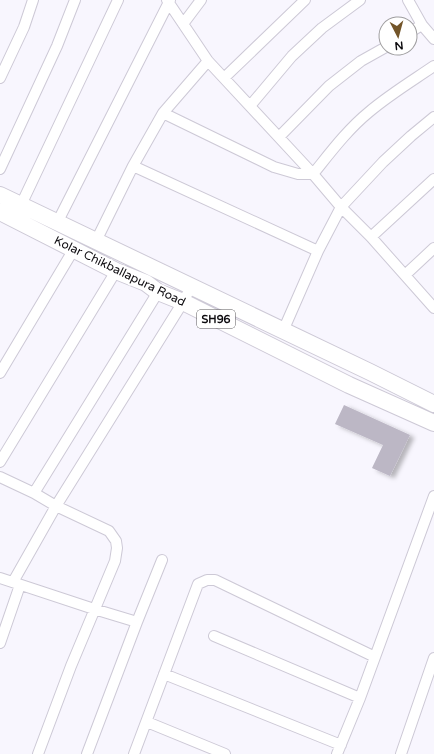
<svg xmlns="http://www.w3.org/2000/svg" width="434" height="754" viewBox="0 0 434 754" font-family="'Varela Round',sans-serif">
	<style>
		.building { fill: #bcb7c5; filter: url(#shadow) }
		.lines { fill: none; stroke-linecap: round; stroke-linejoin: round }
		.minor-casing { stroke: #cdc9d6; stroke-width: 12 }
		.primary-casing { stroke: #cdc9d6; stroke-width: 18 }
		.minor { stroke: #fff; stroke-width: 10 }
		.primary { stroke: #fff; stroke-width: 16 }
		.labels { text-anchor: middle; stroke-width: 4; stroke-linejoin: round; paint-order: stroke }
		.shield { fill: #fff; stroke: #565457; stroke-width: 1 }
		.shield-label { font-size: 11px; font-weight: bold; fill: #0d0b0f }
		.street-label { font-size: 12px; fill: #0d0b0f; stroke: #fff }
	</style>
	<defs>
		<filter id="shadow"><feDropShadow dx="4.5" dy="2.5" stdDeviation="2" flood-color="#0004"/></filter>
	</defs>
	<rect width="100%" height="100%" fill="#f8f6fe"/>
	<path class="building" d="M 344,405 L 410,435 L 390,476 L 372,468 L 383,445 L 335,424 Z"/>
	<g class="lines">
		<g class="minor-casing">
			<path id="minor" d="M 167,0 L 208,61 L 313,174 L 341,207 L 371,237 L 434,308
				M 408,0 L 422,25 L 434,39
				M 183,24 L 201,0
				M 410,32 L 422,25
				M 0,78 L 24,27 L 33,0
				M 224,78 L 305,0
				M 250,106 L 292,56 L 322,28 L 360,0
				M 163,113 L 274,167 L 298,174 L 313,174 C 330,153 347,130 369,112 C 389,95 412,81 434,66
				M 279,137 L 329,86 L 361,61 L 386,47
				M 133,166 L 318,251
				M 0,169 L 57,46 L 75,0
				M 21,205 L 118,0
				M 57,223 L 170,0
				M 371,237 L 434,179
				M 96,241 L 133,166 L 163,113 L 208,61
				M 405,275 L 434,248
				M 283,331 L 318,251 L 341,207 L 383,162 L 411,136 L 434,117
				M 0,373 L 74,249
				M 0,462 L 116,271
				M 0,477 L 34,493 L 56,506 L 109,531 L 116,541 L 117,548 L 115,561 L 71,666 L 38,754
				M 34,493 L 158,292
				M 0,578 L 94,609 L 137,622
				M 13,582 L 56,506 L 183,302 L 191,287
				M 214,636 L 360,698
				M 0,643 L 20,585
				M 164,674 L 341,745
				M 147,722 L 225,754
				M 87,754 L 137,622 L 162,560
				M 134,754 L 198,584 L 207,580 L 215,580 L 375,657
				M 337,754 L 360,698 L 434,496
				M 401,754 L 434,658"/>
		</g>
		<g class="primary-casing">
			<path id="primary" d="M 0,195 L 370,372 L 434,404
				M 0,212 L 116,271 L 146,283 L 158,292 L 183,302 L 349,385 L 434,423"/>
		</g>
		<use href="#minor" class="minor"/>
		<use href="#primary" class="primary"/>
	</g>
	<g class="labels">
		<rect class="shield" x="197" y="310" width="38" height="18" rx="3"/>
		<g class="shield-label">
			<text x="216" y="323">SH96</text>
		</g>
		<g class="street-label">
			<text transform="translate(120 271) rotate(26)" y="4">Kolar Chikballapura Road</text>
		</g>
	</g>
	<g transform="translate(398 36) rotate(174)"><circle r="19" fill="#ffffff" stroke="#9e9d9f"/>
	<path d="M0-3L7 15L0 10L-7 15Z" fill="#735529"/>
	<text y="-6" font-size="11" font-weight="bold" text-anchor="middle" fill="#0d0b0f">N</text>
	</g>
</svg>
